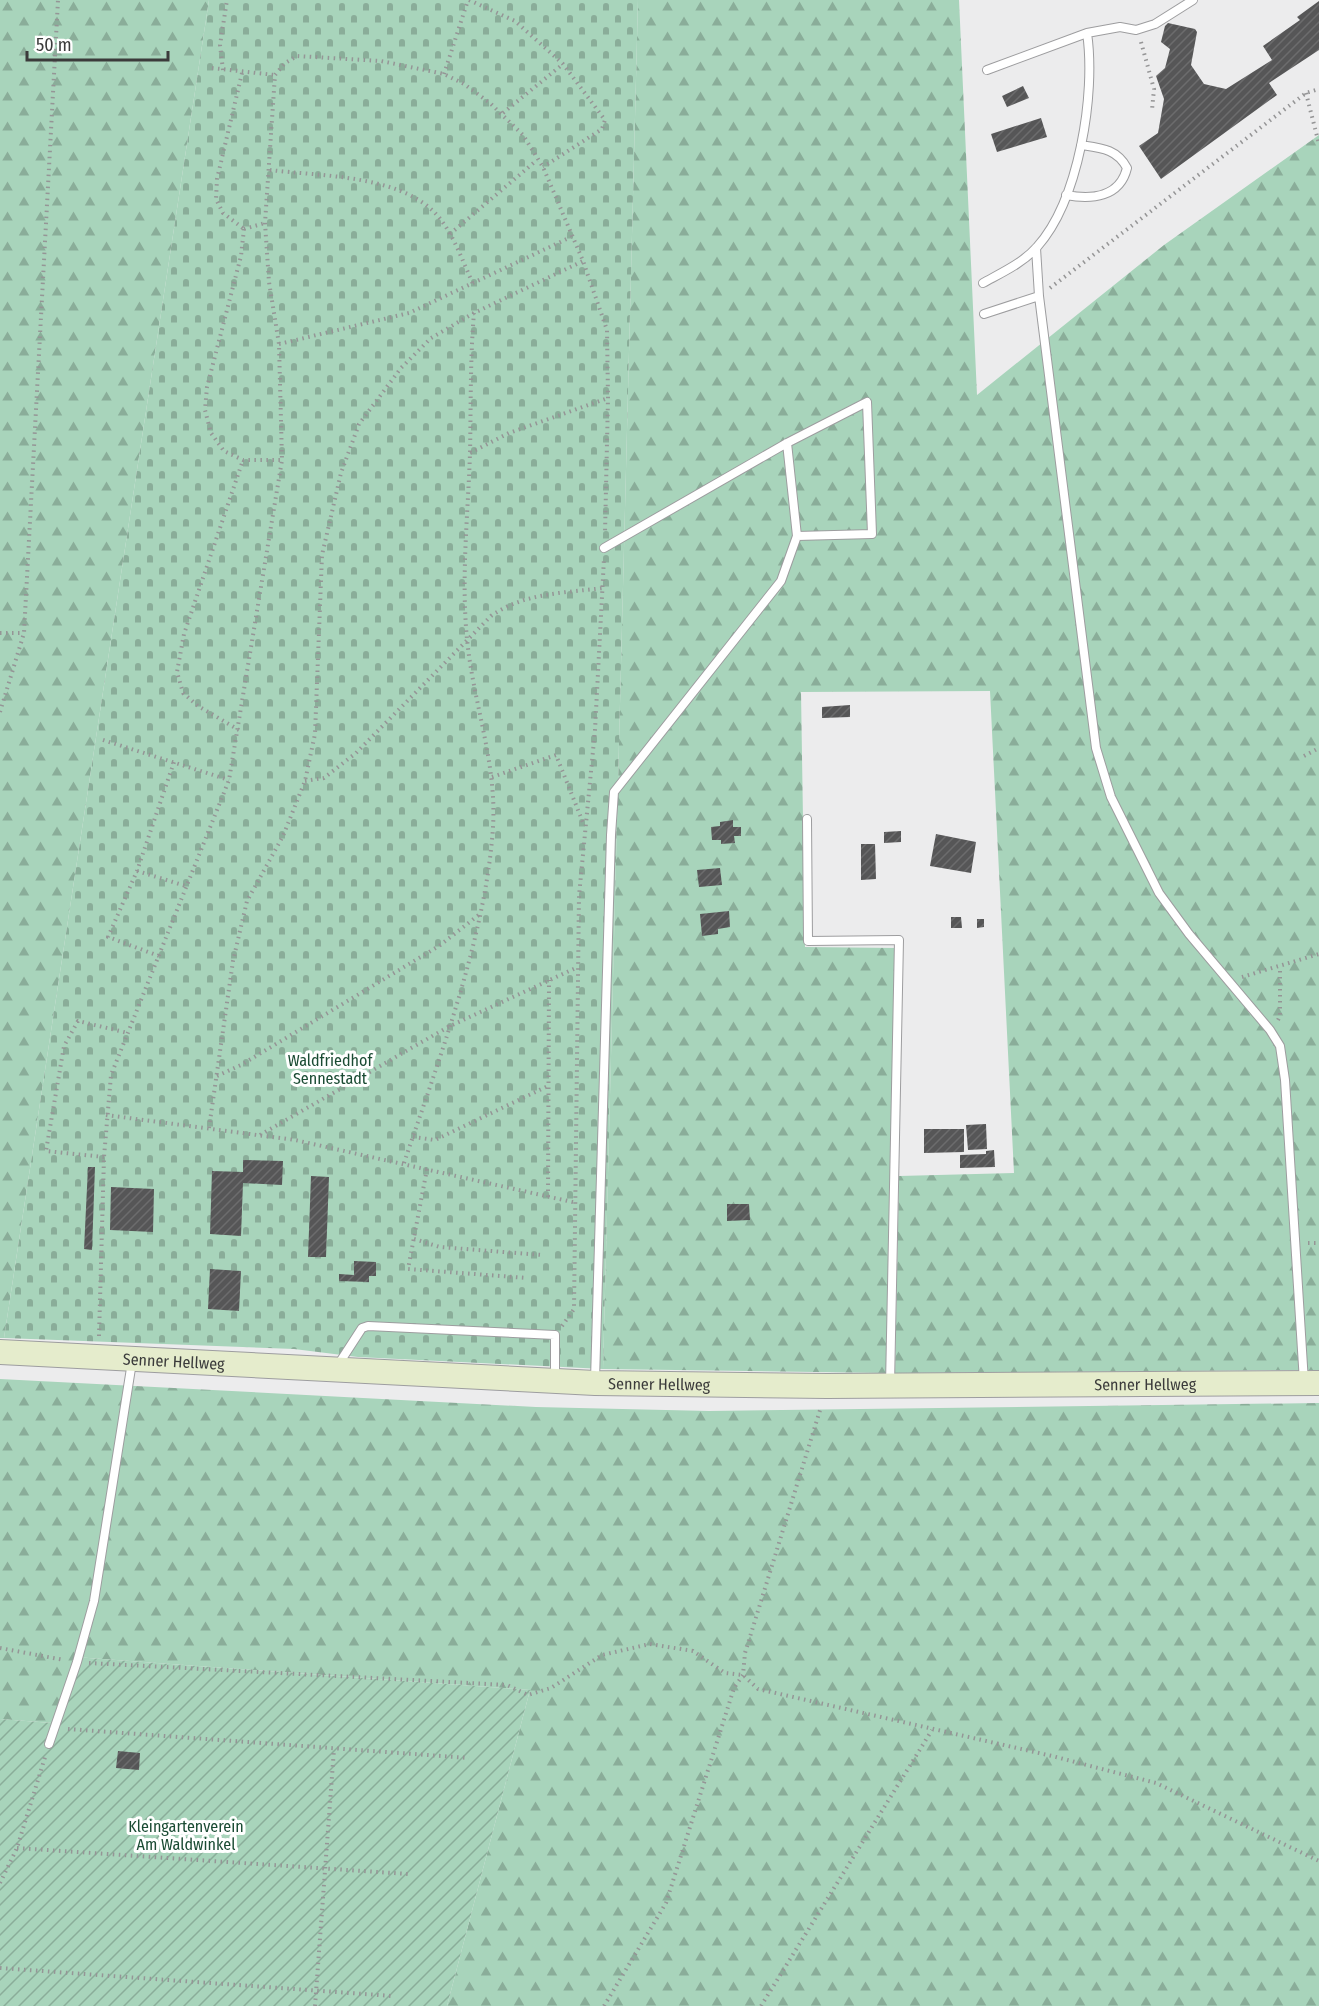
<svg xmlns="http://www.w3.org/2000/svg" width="1319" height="2006" viewBox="0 0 1319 2006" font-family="'Fira Sans Condensed',sans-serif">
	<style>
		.forest { fill: url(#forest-firs) }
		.cemetery { fill: url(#cemetery-stones) }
		.garden { fill: url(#garden-furrows) }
		.building { fill: url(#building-hatch) }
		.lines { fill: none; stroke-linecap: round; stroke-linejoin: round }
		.lane-casing { stroke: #9d9d9f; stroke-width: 10 }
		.secondary-casing { stroke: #9d9d9f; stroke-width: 26 }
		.path { stroke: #959596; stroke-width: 4; stroke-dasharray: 1.5 4.5; stroke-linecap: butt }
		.lane { stroke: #fff; stroke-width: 8 }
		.secondary { stroke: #e5eccc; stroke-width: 24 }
		.labels { text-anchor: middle; stroke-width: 6; stroke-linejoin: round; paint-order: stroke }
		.park-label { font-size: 16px; fill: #1a4b33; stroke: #fff }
		.street-label { font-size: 16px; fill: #3b3b3b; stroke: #fff }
	</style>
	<defs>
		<pattern id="forest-firs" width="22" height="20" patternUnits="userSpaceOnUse" patternTransform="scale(1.5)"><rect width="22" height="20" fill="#a8d4bb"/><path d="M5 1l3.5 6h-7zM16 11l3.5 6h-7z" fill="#8aad99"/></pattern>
		<pattern id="cemetery-stones" width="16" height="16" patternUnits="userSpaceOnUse" patternTransform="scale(1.5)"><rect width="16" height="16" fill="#a8d4bb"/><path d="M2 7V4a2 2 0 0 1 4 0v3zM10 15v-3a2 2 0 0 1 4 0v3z" fill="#8aad99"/></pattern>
		<pattern id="garden-furrows" width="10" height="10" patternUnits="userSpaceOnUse" patternTransform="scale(1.5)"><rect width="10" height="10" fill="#a8d4bb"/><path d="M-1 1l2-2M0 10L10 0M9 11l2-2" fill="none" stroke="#8aad99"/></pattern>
		<pattern id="building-hatch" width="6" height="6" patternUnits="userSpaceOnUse" patternTransform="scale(1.5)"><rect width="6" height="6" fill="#565657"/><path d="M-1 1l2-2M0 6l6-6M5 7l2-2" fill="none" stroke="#6c6c6d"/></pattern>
	</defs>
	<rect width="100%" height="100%" fill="#ececed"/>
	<path class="forest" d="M 0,0 L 209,0 L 4,1338 L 0,1338 Z
		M 638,0 L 959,0 L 977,395 L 1164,245 L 1319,135 L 1319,1370 L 895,1373 L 899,1176 L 1014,1173 L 990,691 L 801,692 L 805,947 L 896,948 L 886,1373 L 603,1369 Z
		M 0,1379 L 536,1407 L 709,1411 L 1319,1403 L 1319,2006 L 447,2006 L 530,1690 L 75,1657 L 52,1723 L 0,1719 Z"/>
	<path class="cemetery" d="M 209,0 L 638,0 L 603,1369 L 358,1357 L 294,1349 L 4,1338 Z"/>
	<path class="garden" d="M 75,1657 L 530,1690 L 447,2006 L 0,2006 L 0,1719 L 52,1723 Z"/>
	<path class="building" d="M 1319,1 L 1319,50 L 1269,83 L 1277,95 L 1161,179 L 1139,146 L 1158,133 L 1164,99 L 1156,76 L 1165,68 L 1170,49 L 1161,42 L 1165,26 L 1168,23 L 1195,29 L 1197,32 L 1191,65 L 1204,84 L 1226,89 L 1272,60 L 1263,46 L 1300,20 L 1297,17 Z
		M 1023,86 L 1029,98 L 1007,107 L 1002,96 Z
		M 1041,118 L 1047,137 L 997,152 L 991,134 Z
		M 850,705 L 850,717 L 822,718 L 822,707 Z
		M 733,820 L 733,827 L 741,827 L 741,836 L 734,836 L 735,843 L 721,844 L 721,840 L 712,840 L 711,827 L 720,826 L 720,822 Z
		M 901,831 L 901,842 L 884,843 L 884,832 Z
		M 936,834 L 976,842 L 971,873 L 930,866 Z
		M 861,844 L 875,844 L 876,879 L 861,880 Z
		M 720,868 L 722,885 L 699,887 L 697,870 Z
		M 729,911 L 730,927 L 718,929 L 718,934 L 702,936 L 700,914 Z
		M 951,917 L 961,917 L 962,928 L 951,928 Z
		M 977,919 L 984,919 L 984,927 L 977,928 Z
		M 986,1124 L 987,1149 L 968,1150 L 966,1125 Z
		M 924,1129 L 964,1129 L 964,1152 L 924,1153 Z
		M 994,1150 L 995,1167 L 960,1168 L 960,1155 L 986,1154 L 986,1151 Z
		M 243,1160 L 283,1161 L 282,1185 L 243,1183 L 241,1236 L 210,1234 L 212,1171 L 243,1172 Z
		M 88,1167 L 95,1167 L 92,1250 L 84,1249 Z
		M 311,1176 L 329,1177 L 326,1257 L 308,1257 Z
		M 111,1187 L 154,1189 L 153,1232 L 110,1230 Z
		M 727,1204 L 749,1204 L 750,1220 L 727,1221 Z
		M 354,1261 L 376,1262 L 376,1276 L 369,1276 L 369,1282 L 339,1281 L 339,1274 L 354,1275 Z
		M 210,1269 L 241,1271 L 239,1311 L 208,1309 Z
		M 118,1751 L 140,1753 L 139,1770 L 116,1768 Z"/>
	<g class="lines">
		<g class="lane-casing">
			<path id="lane" d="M 987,70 L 1087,33 L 1120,27 L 1136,30 L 1155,24 L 1193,0
				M 1066,195 C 1092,200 1120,197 1127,168 C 1117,149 1101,148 1081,145
				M 1036,248 L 1039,296 L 1096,748 L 1111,797 L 1159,893 L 1189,934 L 1270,1030 L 1280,1046 L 1285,1080 L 1304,1382
				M 983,283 C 1001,273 1023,263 1037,247 C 1079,200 1096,94 1087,33
				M 984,314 L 1039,296
				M 604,548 L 787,443 L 867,402 L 872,534 L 797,536 L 787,443
				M 807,819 L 808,941 L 899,940 L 890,1385
				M 338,1365 L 362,1328 L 368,1326 L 555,1335 L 555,1378
				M 595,1380 L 611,835 L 614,792 L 781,581 L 797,536
				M 49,1744 L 77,1662 L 94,1601 L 132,1362"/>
		</g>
		<g class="secondary-casing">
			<g id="secondary">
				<path id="s1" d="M 0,1352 L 595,1383 L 827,1386 L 1319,1383"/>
			</g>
		</g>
		<path class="path" d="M 469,0 L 515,21 L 563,64 L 605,120 L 602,129 L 543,167
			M 1141,42 L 1154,89 L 1152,110
			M 212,68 L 275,75
			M 223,70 L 220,45 L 227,0
			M 242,73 L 217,179 L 216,199 L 223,213 L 244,229
			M 444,74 L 468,0
			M 1306,93 L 1319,144
			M 503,113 L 563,64
			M 270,170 C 319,176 396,175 433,211 C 452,229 462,260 473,284
			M 244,229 L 241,256 L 207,387 L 205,410 L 211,433 L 224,451 L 243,460 L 282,460
			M 244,229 L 265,223
			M 450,234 L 537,160
			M 1050,288 L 1306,93 L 1319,89
			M 279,344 L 409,313 L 571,237
			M 470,453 L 509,433 L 608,398
			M 0,633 L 24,633
			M 0,712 L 24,633 L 58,0
			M 239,730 L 198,706 L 183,693 L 177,672 L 184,634 L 243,460
			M 103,740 L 229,780
			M 1304,756 L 1319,748
			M 492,777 L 556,755 L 584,825
			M 305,781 L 324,778 L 356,753 L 491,616 C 523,593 564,593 603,588
			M 137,871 L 186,886
			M 159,956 L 108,937 L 137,871 L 174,762
			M 1242,977 L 1319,954
			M 1278,1020 L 1280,1016 L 1280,967
			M 217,1076 L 241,1065 L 439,946 L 480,914
			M 106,1115 L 295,1140 L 577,1203
			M 209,1128 L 233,961 L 247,901 L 283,836 L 305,781 L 315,734 L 322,555 L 341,473 L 359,424 L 401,368 L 431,338 L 474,313 L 583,261
			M 260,1135 L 448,1027 L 578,967
			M 413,1137 L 435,1140 L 550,1085
			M 104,1157 L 46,1151 L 64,1046 L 78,1021 L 128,1033
			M 404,1163 C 439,1059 486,936 493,827 C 497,763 473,702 467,639 C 461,577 468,515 470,453 C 471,406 470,360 474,313
			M 427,1169 L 408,1269 L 527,1278
			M 548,1197 L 549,980
			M 414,1239 L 440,1247 L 542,1255
			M 1308,1243 L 1319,1243
			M 562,1326 L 574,1309 L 579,896 L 595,730 L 604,558
			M 99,1336 L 104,1157 L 111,1075 L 229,780 L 282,460 L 279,344 L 269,282 L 265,223 L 275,75 L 285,63 L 297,56 L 381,61 L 444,74 L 464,84 L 490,103 L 523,135 L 543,167 L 583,261 L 607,330 L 608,398 L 605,533
			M 0,1648 L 64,1660
			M 89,1663 L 507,1685 L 528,1695 L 551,1688 L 602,1655 L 650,1644 L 693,1651 L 725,1673 L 743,1675 L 758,1689 L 1052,1756 L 1156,1783 L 1319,1861
			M 68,1729 L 469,1758
			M 17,1848 L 408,1874
			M 0,1883 L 17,1848 L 46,1754
			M 0,1968 L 392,1996
			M 315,2006 L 334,1749
			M 604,2006 L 666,1903 L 734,1688 L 743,1675 L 745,1653 L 821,1407
			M 761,2006 L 932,1730"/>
		<use href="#lane" class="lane"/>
		<use href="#secondary" class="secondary"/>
	</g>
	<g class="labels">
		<g class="park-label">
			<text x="330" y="1066">Waldfriedhof<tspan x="330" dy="18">Sennestadt</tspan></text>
			<text x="186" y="1832">Kleingartenverein<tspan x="186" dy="18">Am Waldwinkel</tspan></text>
		</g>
		<g class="street-label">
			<text dy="6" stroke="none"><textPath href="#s1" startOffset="174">Senner Hellweg</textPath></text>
			<text dy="6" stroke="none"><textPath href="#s1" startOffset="660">Senner Hellweg</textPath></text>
			<text dy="6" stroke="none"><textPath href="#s1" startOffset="1146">Senner Hellweg</textPath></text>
		</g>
	</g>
	<path d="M27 51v9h141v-9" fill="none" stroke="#3b3b3b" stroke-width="3"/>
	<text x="36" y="51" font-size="18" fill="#3b3b3b" stroke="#ffffff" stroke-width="4.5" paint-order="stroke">50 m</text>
</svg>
